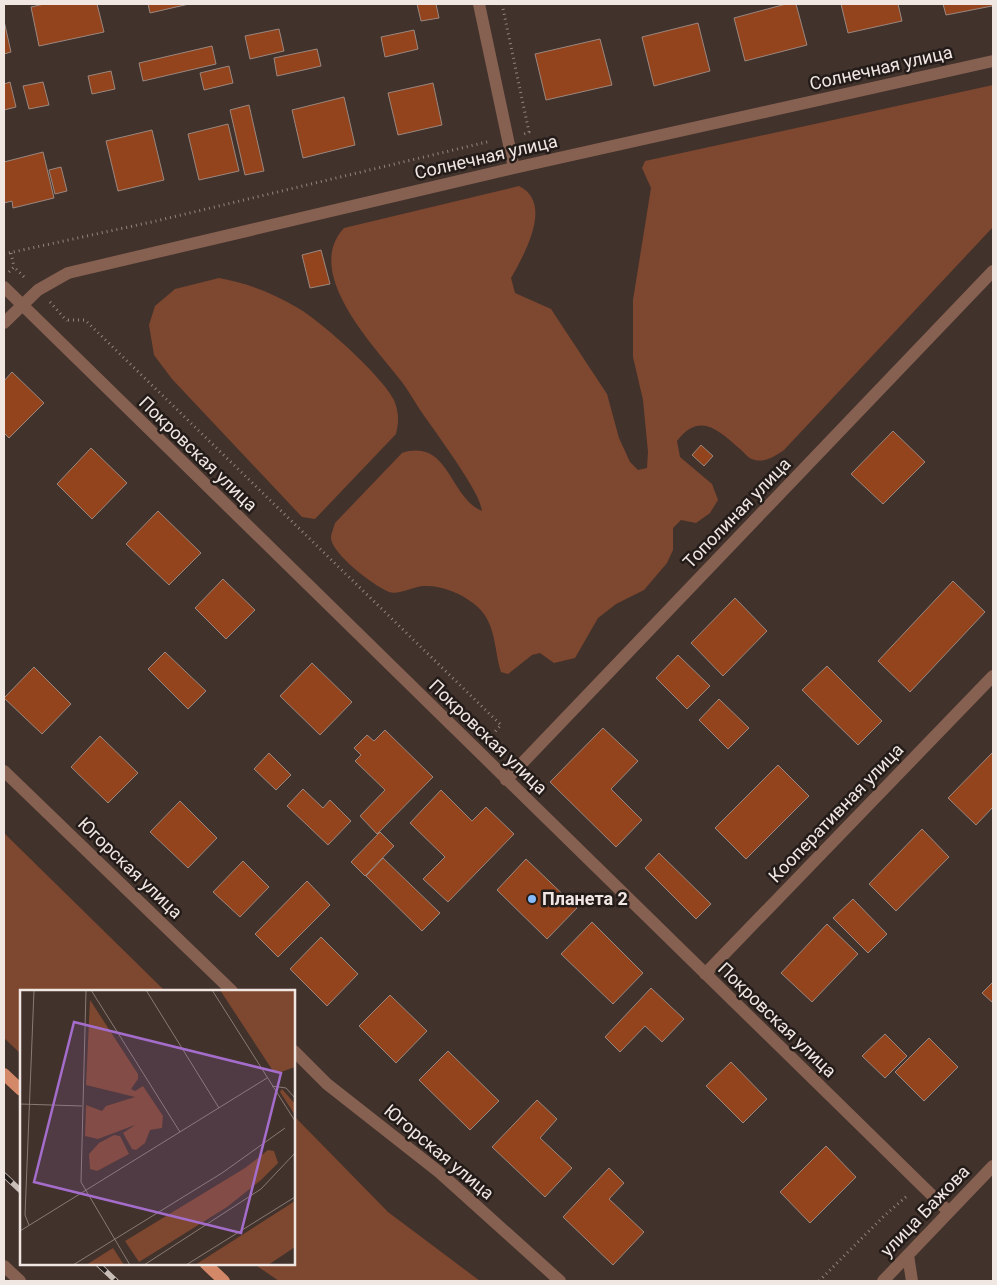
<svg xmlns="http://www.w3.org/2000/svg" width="997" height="1285" viewBox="0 0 997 1285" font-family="Roboto,sans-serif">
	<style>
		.green { fill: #7e472f }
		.building { fill: #94441c; stroke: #9a877f }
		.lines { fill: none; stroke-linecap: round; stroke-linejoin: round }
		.path { stroke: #92847f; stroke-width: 3; stroke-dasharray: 1 4; stroke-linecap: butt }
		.minor { stroke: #866151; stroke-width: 12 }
		.major { stroke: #d38968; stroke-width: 12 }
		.rail-casing { stroke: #c9bdb8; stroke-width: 5.5 }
		.rail { stroke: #231c19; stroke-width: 4; stroke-dasharray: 11; stroke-linecap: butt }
		.poi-dot { fill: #87bbfb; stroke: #231c19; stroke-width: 2 }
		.labels { text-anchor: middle; stroke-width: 5; stroke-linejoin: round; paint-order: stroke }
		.street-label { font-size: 18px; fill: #f1e7e2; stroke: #231c19 }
		.poi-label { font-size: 18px; font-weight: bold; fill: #f1e7e2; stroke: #231c19; text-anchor: start }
		.inset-road { fill: none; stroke: #887a75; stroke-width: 1 }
		.view { fill: #a46dcb; fill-opacity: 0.15; stroke: #a46dcb; stroke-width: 2.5 }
		.inset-edge { fill: none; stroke: #f1e7e2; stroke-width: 2.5 }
	</style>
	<rect width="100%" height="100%" fill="#42322c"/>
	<path class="green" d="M 993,85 L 993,227 L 784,450 C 775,456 764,464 752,459 C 748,458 744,452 740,449 C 719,431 700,411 677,441 L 680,457 L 712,484 L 718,500 L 710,513 L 696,523 L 681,520 L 673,528 L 673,550 L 667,563 L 644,590 L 616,604 L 598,618 L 575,658 L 554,663 L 540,653 L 532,655 L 508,674 L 501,672 C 493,646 497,621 473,603 C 459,592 440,585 423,586 C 412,587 399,595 389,592 C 374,586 332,554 331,538 C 331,534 334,527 335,523 L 402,453 C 449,438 449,497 482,511 C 480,499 472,487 466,477 C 453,456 439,437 425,417 C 417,406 410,393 402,382 C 375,347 302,273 344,228 L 519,186 C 554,203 524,255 511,278 L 515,293 L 551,309 L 607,394 L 619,438 L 630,462 L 638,470 L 647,468 L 648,452 L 643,400 L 633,357 L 633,300 L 651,188 L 642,168 L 645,161 Z
		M 219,278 C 247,283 273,293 298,308 C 322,322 382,376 394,400 C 399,412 399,422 396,434 L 315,519 L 302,517 L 172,379 L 154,355 L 149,325 L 155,306 L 175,289 Z
		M 4,833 L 165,991 L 21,991 L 21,1054 L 4,1038 Z
		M 294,1116 L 388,1212 L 480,1281 L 279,1281 L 254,1264 L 294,1264 Z"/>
	<path class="building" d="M 44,4 L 97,4 L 104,32 L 39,46 L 31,7 Z
		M 148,4 L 189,4 L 150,13 Z
		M 417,4 L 436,4 L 439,18 L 421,21 Z
		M 786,4 L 796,4 L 807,45 L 745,61 L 734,18 Z
		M 841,4 L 898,4 L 902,21 L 848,33 Z
		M 943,4 L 992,4 L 992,6 L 946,15 Z
		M 4,21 L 11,52 L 4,54 Z
		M 698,23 L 710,71 L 654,86 L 642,37 Z
		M 279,29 L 284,51 L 250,59 L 245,36 Z
		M 414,30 L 418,49 L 385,57 L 381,37 Z
		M 600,39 L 612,85 L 546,100 L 535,54 Z
		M 212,46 L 216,64 L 143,81 L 139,63 Z
		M 317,49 L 321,66 L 277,76 L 274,58 Z
		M 229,66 L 233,83 L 204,90 L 200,73 Z
		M 111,71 L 115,89 L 92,94 L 88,76 Z
		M 10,82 L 16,107 L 4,110 L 4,84 Z
		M 43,82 L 49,105 L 29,109 L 23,86 Z
		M 433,83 L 442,125 L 398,135 L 388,93 Z
		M 344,97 L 355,145 L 303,158 L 292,110 Z
		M 249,105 L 264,171 L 245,175 L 230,110 Z
		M 228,124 L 239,171 L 199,180 L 188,134 Z
		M 152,130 L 164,180 L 118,191 L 106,141 Z
		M 43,152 L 54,198 L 13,208 L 12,201 L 4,203 L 4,162 Z
		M 61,167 L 67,191 L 55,194 L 49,170 Z
		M 321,250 L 330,284 L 310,288 L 302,255 Z
		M 12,372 L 44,403 L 9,438 L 4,433 L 4,381 Z
		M 893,431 L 925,462 L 883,504 L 851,474 Z
		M 701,445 L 713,456 L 704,466 L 692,455 Z
		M 91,448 L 127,483 L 92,519 L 57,484 Z
		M 158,511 L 201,553 L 169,585 L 126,544 Z
		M 223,579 L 255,610 L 226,639 L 195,608 Z
		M 953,581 L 985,612 L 910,692 L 878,661 Z
		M 735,598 L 767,631 L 723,676 L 691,643 Z
		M 165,652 L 206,691 L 188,709 L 148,669 Z
		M 678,655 L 710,686 L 687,709 L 656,678 Z
		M 312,663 L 352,702 L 320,735 L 280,696 Z
		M 827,666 L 882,721 L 858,745 L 802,690 Z
		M 34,667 L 71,704 L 42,734 L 4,698 Z
		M 719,699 L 749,728 L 728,749 L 699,720 Z
		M 603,728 L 638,761 L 611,789 L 642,820 L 616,847 L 550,782 Z
		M 385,730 L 433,777 L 377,834 L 360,816 L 385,790 L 355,761 L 361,755 L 354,748 L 367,735 L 374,741 Z
		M 100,736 L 138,773 L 108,803 L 71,767 Z
		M 993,752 L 993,807 L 976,825 L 948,798 Z
		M 269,753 L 291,775 L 276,790 L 254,769 Z
		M 778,765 L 809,796 L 746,859 L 715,828 Z
		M 303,789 L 323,808 L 330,800 L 351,821 L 328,845 L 287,806 Z
		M 441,790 L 472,821 L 486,807 L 514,834 L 448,902 L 423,879 L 445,857 L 410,823 Z
		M 180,801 L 217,838 L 188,868 L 150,832 Z
		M 922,829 L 949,857 L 896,911 L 869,884 Z
		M 380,832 L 394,846 L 365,876 L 351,862 Z
		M 659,853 L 711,904 L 696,919 L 645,868 Z
		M 383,858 L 440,913 L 422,931 L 366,876 Z
		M 526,859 L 577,908 L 547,939 L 497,890 Z
		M 243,861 L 269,887 L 240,917 L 213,892 Z
		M 307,881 L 330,905 L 278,957 L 255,934 Z
		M 853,899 L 887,934 L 868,953 L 833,918 Z
		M 592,922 L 643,973 L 613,1004 L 561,954 Z
		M 827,924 L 858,954 L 812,1002 L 781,973 Z
		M 321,937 L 358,974 L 327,1006 L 290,969 Z
		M 993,982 L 993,1003 L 982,993 Z
		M 651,988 L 684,1019 L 662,1042 L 645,1026 L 620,1052 L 605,1037 Z
		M 390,995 L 427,1031 L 396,1063 L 359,1026 Z
		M 885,1034 L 907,1056 L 885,1078 L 862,1056 Z
		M 929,1038 L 958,1067 L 924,1101 L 895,1072 Z
		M 448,1051 L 499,1101 L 470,1130 L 419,1080 Z
		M 731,1062 L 767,1099 L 743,1123 L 706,1086 Z
		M 537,1100 L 557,1119 L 540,1138 L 572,1168 L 545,1197 L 492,1147 Z
		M 826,1146 L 856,1177 L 810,1223 L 780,1192 Z
		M 609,1168 L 624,1183 L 609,1199 L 644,1232 L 613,1265 L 563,1217 Z"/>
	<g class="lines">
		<path class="path" d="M 502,4 L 529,132 L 524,134
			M 11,253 L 14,267
			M 4,254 L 156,221 L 491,141
			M 9,272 L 14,267 L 26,279
			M 50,302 L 67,321
			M 68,320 L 85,320 L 501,725 L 490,737
			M 491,736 L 509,753
			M 819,1281 L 884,1216 L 908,1195"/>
		<path class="minor" d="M 479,4 L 514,168
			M 4,287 L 949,1212
			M 4,323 L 38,290 L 68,273 L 514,168 L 993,61
			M 4,771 L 232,991
			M 506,780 L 993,271
			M 705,974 L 993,676
			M 294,1051 L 327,1084 L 439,1172 L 560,1281
			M 908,1255 L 912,1281
			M 4,1266 L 20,1281
			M 883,1281 L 993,1166"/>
		<path class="major" d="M 4,1074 L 21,1090
			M 206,1264 L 224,1281"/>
		<g class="rail-casing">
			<path id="rail" d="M 4,1175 L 21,1191
				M 98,1264 L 116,1281"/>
		</g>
		<use href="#rail" class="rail"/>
	</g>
	<circle class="poi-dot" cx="532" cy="899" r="5"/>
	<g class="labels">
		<g class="street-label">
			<text transform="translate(881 68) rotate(-13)" y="6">Солнечная улица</text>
			<text transform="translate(486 157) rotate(-13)" y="6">Солнечная улица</text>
			<text transform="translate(198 454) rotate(44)" y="6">Покровская улица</text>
			<text transform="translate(737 513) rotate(-46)" y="6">Тополиная улица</text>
			<text transform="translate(488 737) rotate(44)" y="6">Покровская улица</text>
			<text transform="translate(836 813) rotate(-46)" y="6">Кооперативная улица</text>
			<text transform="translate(130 868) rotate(44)" y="6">Югорская улица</text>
			<text transform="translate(777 1020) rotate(44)" y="6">Покровская улица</text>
			<text transform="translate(439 1152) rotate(40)" y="6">Югорская улица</text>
			<text transform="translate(925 1211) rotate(-46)" y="6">улица Бажова</text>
		</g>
		<g class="poi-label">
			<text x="542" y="905">Планета 2</text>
		</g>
	</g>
	<g transform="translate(20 990)">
		<rect width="275" height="275" fill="#42322c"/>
		<path d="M 200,0 L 275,0 L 275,77 L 261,82 L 253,81 ZM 70,10 L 118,84 L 118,89 L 111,99 L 115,101 L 123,96 L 143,126 L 142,138 L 130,140 L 125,153 L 116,160 L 112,159 L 103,143 L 115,135 L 78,149 L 65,146 L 66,115 L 82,121 L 86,116 L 115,107 L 66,95 ZM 262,99 L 275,114 L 275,125 L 260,102 ZM 94,145 L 100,146 L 109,164 L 77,181 L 70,179 L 69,164 L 79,153 ZM 248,160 L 254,161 L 258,173 L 241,190 L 207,217 L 119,272 L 105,251 L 225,178 ZM 275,211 L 275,257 L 248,275 L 175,275 ZM 93,258 L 104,275 L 66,275 Z" fill="#7e472f"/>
		<path class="inset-road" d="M 66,0 L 61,192 L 110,275M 71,0 L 160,142M 126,0 L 199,118M 192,0 L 275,131M 252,96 L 266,98 L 275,108M 0,114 L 62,116M 9,235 L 5,225 L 14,0M 0,241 L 247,88M 53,275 L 202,183 L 265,138M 124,275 L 241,199 L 275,163M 166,275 L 275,207"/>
		<path class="view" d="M 54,32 L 261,83 L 221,243 L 14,192 Z"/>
		<rect width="275" height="275" class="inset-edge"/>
	</g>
	<rect width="997" height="1285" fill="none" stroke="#f1e7e2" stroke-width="10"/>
</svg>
